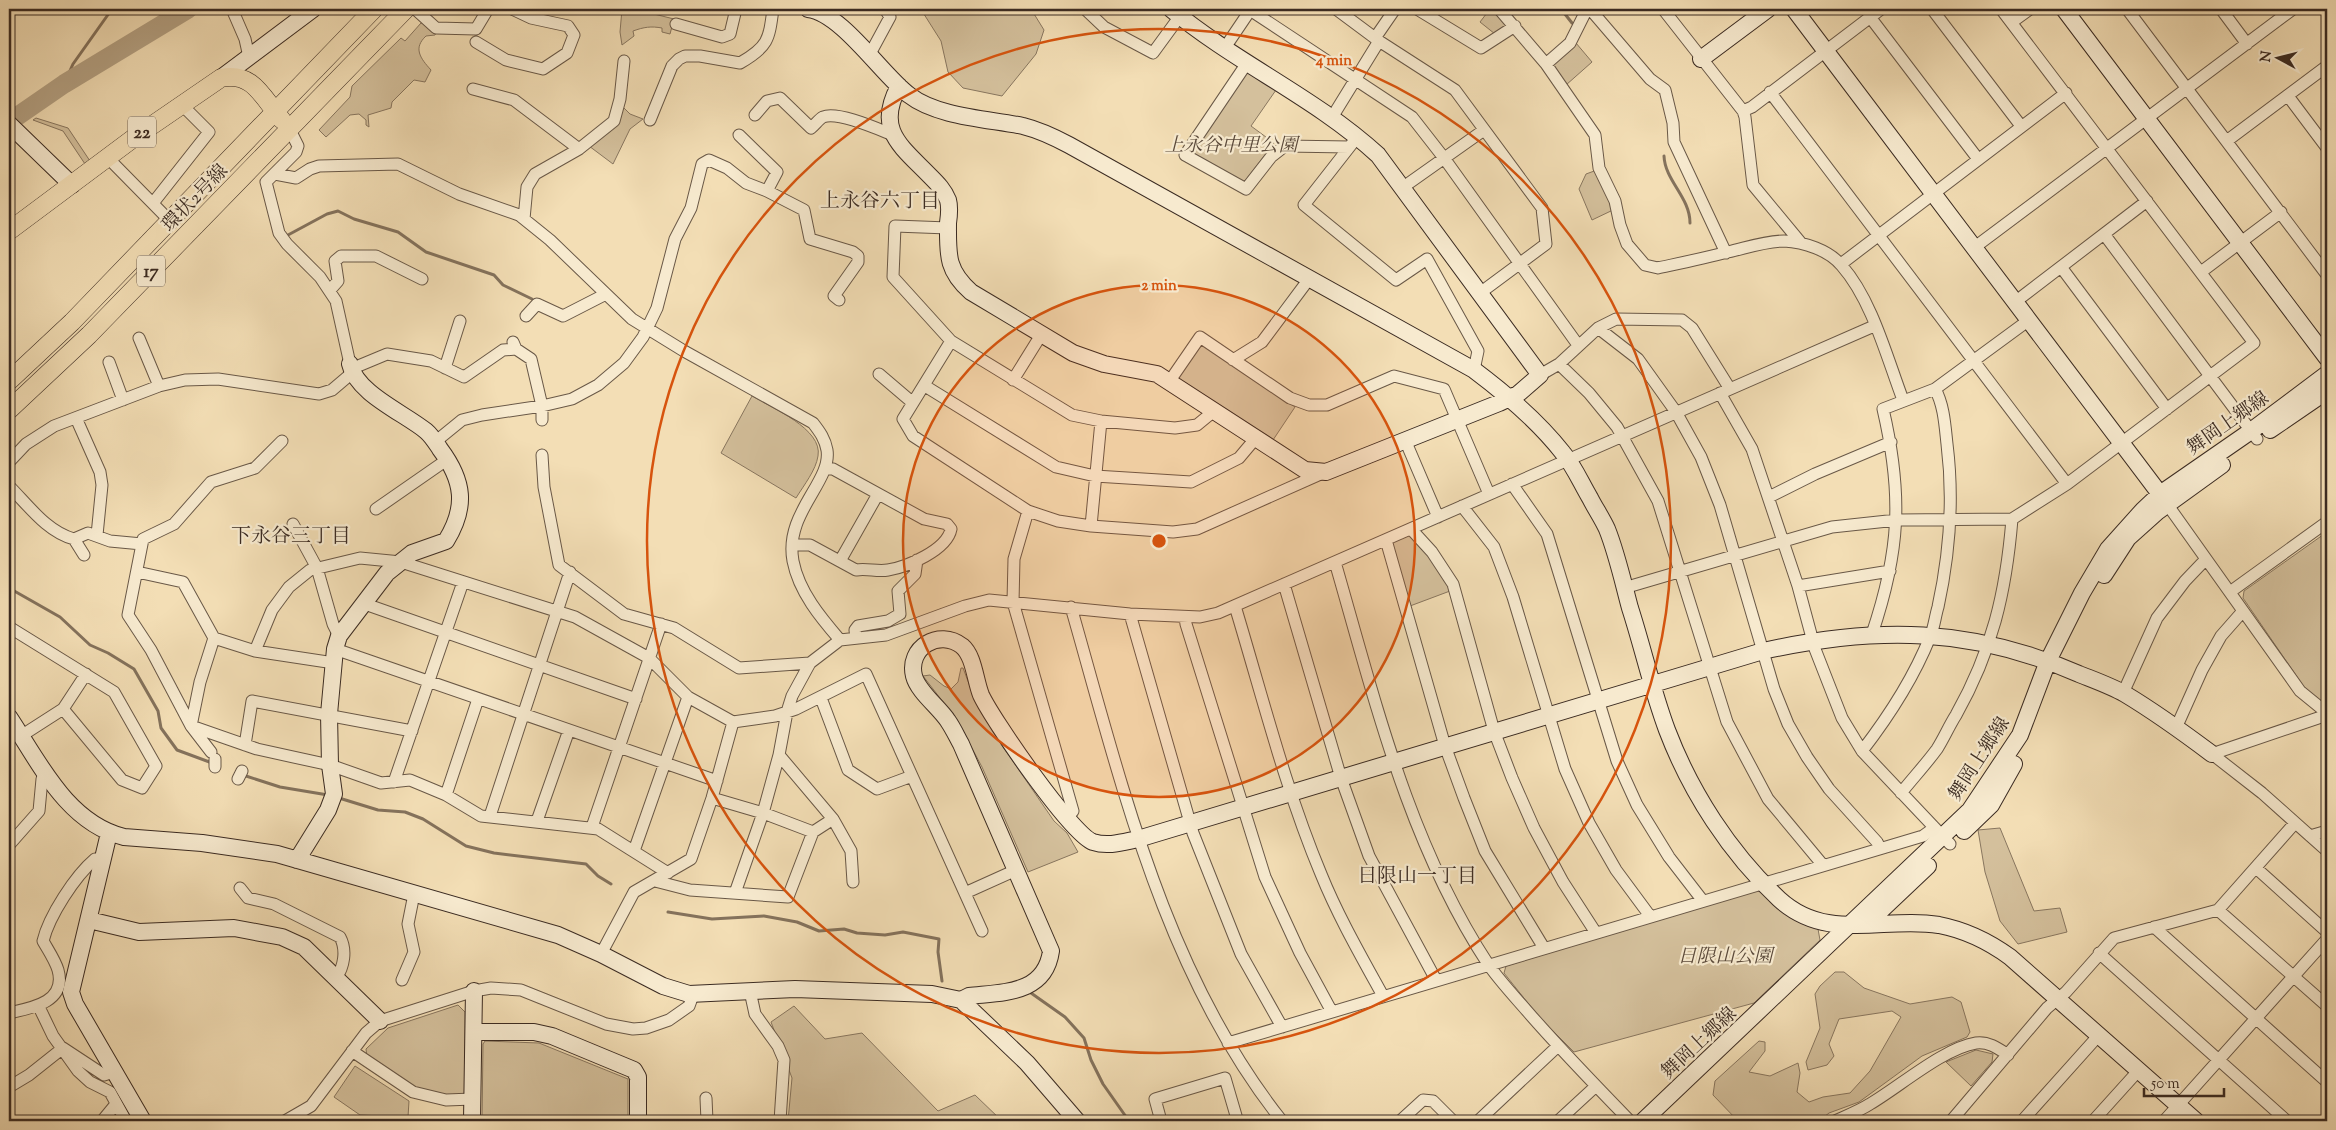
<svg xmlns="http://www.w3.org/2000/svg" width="2336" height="1130" viewBox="0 0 2336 1130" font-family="'Sorts Mill Goudy','Noto Serif JP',serif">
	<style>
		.green { fill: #d4c09c; stroke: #88765f }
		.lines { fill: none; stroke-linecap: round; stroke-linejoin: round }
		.stream { stroke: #84725c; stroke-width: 3 }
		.river { stroke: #b4a183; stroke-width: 19 }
		.street-casing { stroke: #695847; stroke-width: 13 }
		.secondary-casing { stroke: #3b2b22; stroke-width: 18 }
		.primary-casing { stroke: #3b2b22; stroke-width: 19 }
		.street { stroke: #f7eacf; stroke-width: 11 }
		.secondary { stroke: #f7eacf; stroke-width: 16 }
		.primary { stroke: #f3deb5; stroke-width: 18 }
		.ring { fill: none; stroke: #d7540e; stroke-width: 2.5 }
		.labels { text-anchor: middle; stroke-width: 4.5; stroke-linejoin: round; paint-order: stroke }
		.shield { fill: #f7eacf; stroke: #736456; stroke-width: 1 }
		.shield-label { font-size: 18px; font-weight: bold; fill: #3b2b22 }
		.park-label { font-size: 19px; font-style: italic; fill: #5a493a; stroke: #f7eacf }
		.street-label { font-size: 19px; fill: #3b2b22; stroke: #f7eacf }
		.neighbourhood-label { font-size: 20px; fill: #3b2b22; stroke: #f7eacf }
		.centre { fill: #d7540e; stroke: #f7eacf; stroke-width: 2.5 }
		.ring-label { font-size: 15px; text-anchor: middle; font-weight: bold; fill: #d7540e; stroke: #f7eacf; stroke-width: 4.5; stroke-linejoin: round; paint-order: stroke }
	</style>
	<rect width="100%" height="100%" fill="#f3deb5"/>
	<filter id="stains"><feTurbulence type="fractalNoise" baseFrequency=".004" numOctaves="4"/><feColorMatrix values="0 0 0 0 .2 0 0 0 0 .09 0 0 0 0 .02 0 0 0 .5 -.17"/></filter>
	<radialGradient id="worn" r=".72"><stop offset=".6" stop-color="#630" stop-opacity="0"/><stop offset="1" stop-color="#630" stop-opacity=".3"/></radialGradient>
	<path class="green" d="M 622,9 L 634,9 L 674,19 L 670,34 L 662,32 L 662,28 C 651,26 644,27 633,31 L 634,36 L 622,45 L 620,32 Z
		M 923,9 L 1031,9 L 1044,30 L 1036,54 L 1002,96 L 963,88 L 948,72 L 941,41 L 922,11 Z
		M 1490,9 L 1491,9 L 1510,26 L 1495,34 L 1480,22 Z
		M 421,23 L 426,23 L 436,33 L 435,35 L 426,36 C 413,48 420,58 431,70 L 425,82 L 414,80 L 392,102 L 391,108 L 368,115 L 369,127 L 366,125 L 366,120 L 359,114 L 350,115 L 326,137 L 319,130 L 350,97 L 352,86 L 401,38 L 405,41 Z
		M 1576,43 L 1592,62 L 1566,85 L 1552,65 Z
		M 1248,71 L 1276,90 L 1251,126 L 1274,143 L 1244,182 L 1193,153 Z
		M 622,106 L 630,114 L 643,119 L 630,129 L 613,164 L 589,146 Z
		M 36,118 L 68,128 L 90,161 L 85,164 L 63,131 L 33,120 Z
		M 1597,170 L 1613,210 L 1592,220 L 1579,189 L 1586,174 Z
		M 1201,344 L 1295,407 L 1271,443 L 1176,381 Z
		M 752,396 C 772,408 823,429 818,456 C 816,470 804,485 796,498 L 721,453 Z
		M 2327,532 L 2327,706 L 2304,687 L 2243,598 L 2244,591 Z
		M 1411,535 C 1425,550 1446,570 1450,591 L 1410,606 L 1391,541 Z
		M 961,668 L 963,668 L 971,689 L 1001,744 L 1054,821 L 1067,833 L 1078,852 L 1028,872 L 982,767 L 957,720 L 923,676 L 930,675 L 944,686 L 951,689 L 958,682 Z
		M 2000,828 L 2034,911 L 2060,908 L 2067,932 L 2018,944 L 2000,921 L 1985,872 L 1978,830 Z
		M 1755,890 C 1779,896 1795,920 1818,929 L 1820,940 L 1754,1003 L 1574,1052 L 1539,1017 L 1504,973 L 1506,966 Z
		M 1835,972 L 1844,972 L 1864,988 L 1910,1004 L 1952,997 L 1961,1002 L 1970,1032 L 1967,1037 L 1922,1056 L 1859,1102 L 1829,1113 L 1819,1121 L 1738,1121 L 1713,1095 L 1715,1081 L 1759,1041 L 1765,1042 L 1765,1051 L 1749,1072 L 1770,1076 L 1798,1063 L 1800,1073 L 1797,1092 L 1809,1102 L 1823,1097 L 1850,1093 L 1870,1071 L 1901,1017 L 1892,1011 L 1839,1019 L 1829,1044 L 1834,1056 L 1827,1065 L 1808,1070 L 1806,1062 L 1820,1028 L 1815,994 L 1820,986 Z
		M 458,1005 L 465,1012 L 465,1096 L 435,1095 L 414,1090 L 367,1058 L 366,1049 L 388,1028 Z
		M 794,1006 L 825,1039 L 862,1033 L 938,1111 L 975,1095 L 1002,1121 L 788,1121 L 792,1078 L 771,1022 Z
		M 485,1041 L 539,1043 L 628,1079 L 628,1121 L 482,1121 L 483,1044 Z
		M 1976,1050 L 1993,1054 L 1992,1062 L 1971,1086 L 1946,1062 Z
		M 355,1066 L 409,1101 L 408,1117 L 360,1115 L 334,1097 Z"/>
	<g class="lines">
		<path class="stream" d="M 1561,9 L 1572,23
			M 64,84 L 73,64 L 112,9
			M 1664,156 C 1665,181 1690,197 1690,223
			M 288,235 L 327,214 L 338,211 L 354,219 L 398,232 L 426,252 L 494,275 L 503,285 L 532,299
			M 9,588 L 60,617 L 90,645 L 108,653 L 134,669 L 158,711 L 161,728 L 177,750 L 212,763
			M 246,776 L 280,787 L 328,795
			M 339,798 L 378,810 L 405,812 L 423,819 L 466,846 L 494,853 L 586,864 L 598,876 L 611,884
			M 668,912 L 712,919 L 764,916 L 797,922 L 819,931 L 844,929 L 857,933 L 885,935 L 903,932 L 939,939 L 938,952 L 942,981
			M 1031,993 L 1065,1017 L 1084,1038 L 1091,1060 L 1103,1084 L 1129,1121"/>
		<path class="river" d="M 9,122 L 64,84 L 188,9"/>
		<g class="street-casing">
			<path id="street" d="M 232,9 L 245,39 L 249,57
				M 415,9 L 436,28 L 476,29 L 488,9
				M 1085,9 L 1104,27 L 1153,53 L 1180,16
				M 1336,9 L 1379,41 L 1455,90 L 1542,208 L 1546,244 L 1480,293
				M 1417,9 L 1481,48 L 1515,26
				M 1499,9 L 1546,64 L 1595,135 L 1599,168 L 1615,201 L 1620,225 L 1627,244 L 1645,265 L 1658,268 C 1681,263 1705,258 1728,252 C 1746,248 1765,241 1784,241 C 1804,242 1829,250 1842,266 C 1872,300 1887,358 1903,400
				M 1590,9 L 1650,79 L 1665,90 L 1673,123 L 1674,142 L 1726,253
				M 1663,9 L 1743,111 L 1745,117 L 1753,185 L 1801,243
				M 1932,9 L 2021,126
				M 2127,9 L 2327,275
				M 2221,9 L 2247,44
				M 1250,10 L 1412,117 L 1444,158 L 1578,345
				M 1870,17 L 1978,159
				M 2012,22 L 2030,9
				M 676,24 L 722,37 L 730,34 L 736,9
				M 1375,38 L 1395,9
				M 476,42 L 506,60 L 543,69 L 567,53 L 574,35 L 568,26 L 531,18 L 512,9
				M 1224,49 L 1251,9
				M 870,54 L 890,17 L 885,9
				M 1247,63 L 1185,155 L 1246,189 L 1271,157 L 1285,146 L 1349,147
				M 1546,64 L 1570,43 L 1587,9
				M 473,89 L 514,100 L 579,149
				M 1770,92 L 2067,484
				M 2288,96 L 2327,148
				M 1743,111 L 1752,107 L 1881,9
				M 755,115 L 767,101 L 780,98 L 811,128 C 815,125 819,119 823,117 C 838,111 878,129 893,135
				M 1331,119 L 1379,41
				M 650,120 L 672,66 L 679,59 L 685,56 L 700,56 L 740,63 C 768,47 769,40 773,9
				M 289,128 L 298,146 L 296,152 L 266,182 L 279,233 L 287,244 L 320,277 L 336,301 L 350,364
				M 739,135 L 777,172 L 767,191
				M 1358,136 L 1304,205 L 1396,280 L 1427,259 L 1478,351 L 1474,370
				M 2228,140 L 2327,66
				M 108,158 L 170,221
				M 275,174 L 296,178 L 310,169 L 319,166 L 398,164 L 459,194 L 519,215 L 550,240 L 632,319 L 684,351 L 813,423 C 820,432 825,439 827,450 C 832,482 784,513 793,561 C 799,592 821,618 840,640
				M 1402,188 L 1484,130
				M 153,203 L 209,132 L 182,105
				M 524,219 L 527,187 L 535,174 L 579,149 L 614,121 L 620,99 L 624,61
				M 948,228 L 895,226 L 893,277 L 951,341 L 1072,415 L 1101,421 L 1175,428 L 1197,425 L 1214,411
				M 2104,234 L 2257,439
				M 1975,247 L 2293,9
				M 1841,264 L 2066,93
				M 2061,267 L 2167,409
				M 2201,272 L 2281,212
				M 330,290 L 338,281 L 335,261 L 341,256 L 376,256 L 422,279
				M 2015,302 L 2147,201
				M 526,316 L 537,304 L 563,316 L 606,294
				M 1598,328 L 1638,359 L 1676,412 L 1701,457 L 1720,505 L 1774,689 L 1788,724 L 1807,757 L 1829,789 L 1877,842 L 1880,848
				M 139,338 L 159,386
				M 951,341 L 903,419 L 913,436 L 1028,511 L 1058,521 L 1091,526 L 1173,532 L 1197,529 L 1325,472
				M 513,342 L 516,349 L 531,359 L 542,406 L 542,420
				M 1233,360 L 1262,342 L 1309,279
				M 109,362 L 123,400
				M 1559,364 L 1589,393 L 1617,427 L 1658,501 L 1727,722 L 1768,799 L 1822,864
				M 445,368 L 460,321
				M 351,369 L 387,354 L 431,361 L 464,377 L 503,350 L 516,349
				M 879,374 L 913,403
				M 1540,375 L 1559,364 L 1598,328 L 1616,319 L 1682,320 L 1692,328 L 1730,389
				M 1013,380 L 1041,335
				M 1169,382 L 1200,337 L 1290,398 L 1309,405 L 1327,405 L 1394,376 L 1444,389 L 1489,494
				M 925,386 L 1056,467 L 1095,476 L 1191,482 L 1239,458 L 1255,439
				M 1720,393 L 1752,449 L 1798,586 L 1815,649 L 1842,718 L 1862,751 L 1950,844
				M 76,418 L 100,472 L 102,485 L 97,535
				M 1405,440 L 1438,517
				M 435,442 L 462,420 L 482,415 L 542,406 L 572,399 L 598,385 L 624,363 L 643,337 L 657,308 L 675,239 L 691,208 L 702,164 L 709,160 L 727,168 L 746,183 L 767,191 L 804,210 L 810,239 L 853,252 L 858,256 L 858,262 L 834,296 L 839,300
				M 542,455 L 544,487 L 559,565 L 624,614 L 674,628 L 739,668 L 810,663
				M 9,462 L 26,444 L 54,426 L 159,386 L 185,380 L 218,379 L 319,394 L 332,390 L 352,373
				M 1512,484 L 1547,534 L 1617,761 L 1637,805 L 1669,857 L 1703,901
				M 9,486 C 28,505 47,532 74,539 L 84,555
				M 1769,497 L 1815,474 L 1891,442
				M 2167,504 L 2300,691 L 2327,713
				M 1462,506 L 1494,547 L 1513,597 L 1565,769 L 1589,823 L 1616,870 L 1650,916
				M 376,509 L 448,459
				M 1028,511 L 1014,559 L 1013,602 L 1073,811 L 1067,819
				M 293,524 L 317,568 L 333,624 L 339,636
				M 1091,526 L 1101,421
				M 1411,529 L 1432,552 L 1453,584 L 1494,731 L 1512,778 L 1534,828 L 1563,882 L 1596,933
				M 74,539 L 88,533 L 110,541 L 142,544
				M 1386,540 L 1445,746 L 1464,798 L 1485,851 L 1544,948
				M 793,545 L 810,545 L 856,570 C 867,568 877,572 888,570 C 907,567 947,550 951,529 L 947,524 L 924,519 L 833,469 L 825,468
				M 840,561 L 878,494
				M 1335,562 C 1375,700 1408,842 1488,964 C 1499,980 1514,996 1527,1011 C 1560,1049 1595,1085 1630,1121
				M 137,572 L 183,582 L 214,638 L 255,651 L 334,663
				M 1284,584 L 1341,778 L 1369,856 L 1436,980
				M 1798,586 L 1890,571
				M 1624,588 L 1832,527 L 1897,520 L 2012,519 L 2067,484 L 2254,343 L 2001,9
				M 2230,592 L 2327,522
				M 365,604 L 636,699
				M 1235,606 C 1262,695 1285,788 1321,874 C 1338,916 1361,956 1383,996
				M 1071,607 C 1122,785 1165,974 1282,1121
				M 1130,614 L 1193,833 L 1241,954 L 1282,1027
				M 1185,617 L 1186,624 L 1265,877 L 1300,953 L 1332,1012
				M 9,627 L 114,692 L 156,766 L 142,788 L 122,780 L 63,709
				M 1872,634 C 1900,551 1903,495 1883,409 L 1935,389 L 2029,320
				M 214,638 L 200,682 L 191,726 L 151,650 L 128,615 L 143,539 L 174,524 L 211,482 L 255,468 L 282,441
				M 856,638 L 855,630 L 858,626 L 888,621 L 900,614 L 898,591 L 915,574 L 917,560
				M 335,649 L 717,781
				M 255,651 L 272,610 L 289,587 L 310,570 L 360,558 L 401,562 L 575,617 L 649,658 L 688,697 L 733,722 L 775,716 L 796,709 L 866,674 L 982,931
				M 2123,693 L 2157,618 L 2185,581 L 2206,559
				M 821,698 L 848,770 L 877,789 L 912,776
				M 191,726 L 257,749 L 330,765 L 381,783 L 410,780 L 446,795 L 481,816 L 598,829 L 668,873
				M 191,726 L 211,752
				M 2176,728 L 2202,670 L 2221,636 L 2243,611
				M 21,736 L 63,709 L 86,674
				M 245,745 L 252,701 L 412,731
				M 1862,751 C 1889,716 1914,677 1930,637 C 1934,628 1935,617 1938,607 C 1950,552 1954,500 1947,444 C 1945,426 1944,405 1935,389
				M 2212,754 L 2262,793 L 2327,851
				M 2212,754 L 2327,715
				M 779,755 L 833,819 L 851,851 L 853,882
				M 215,759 L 215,767
				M 238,779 L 242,771
				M 394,782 L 463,582
				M 1901,793 C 1913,778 1926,764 1937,749 C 1944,738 1949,726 1956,715 C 1992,651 2006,593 2012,519
				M 446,795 L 478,699
				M 712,798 L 763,813 L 813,832 L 833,819
				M 490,816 L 570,572
				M 537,821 L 569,730
				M 592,827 L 661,624
				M 2310,836 L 2327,831
				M 9,845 L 39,811 L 42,779 L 46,775
				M 634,851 L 688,697
				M 2256,868 L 2327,932
				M 655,881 L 690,890 L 788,897 L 813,832
				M 240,888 L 248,898 L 274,904 L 340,937 C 347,950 344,967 336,978
				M 735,893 L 763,813 L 779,755 L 787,712 L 792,696 L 810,663 L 840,640 L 886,635 L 965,606 L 989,600 L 1130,614 L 1200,617 L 1218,613 L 1874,326
				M 965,893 L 1016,870
				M 2218,910 L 2327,1006
				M 2154,927 L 2327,1082
				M 2099,953 L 2287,1121
				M 601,954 L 634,892 L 691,859 L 712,798 L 733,722
				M 402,980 L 414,952 L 408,924 L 414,894
				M 750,991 L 755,1014 L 778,1046 L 784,1060 L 780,1121
				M 39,1007 L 53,1036 L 78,1071 L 90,1082 L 110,1092 L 126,1121
				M 9,1013 C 32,1008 67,1002 58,970 C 55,960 48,950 43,941 C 49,916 75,876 95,859 L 102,860
				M 1228,1043 L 1923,836 L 1934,828
				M 352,1051 L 413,1092 L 446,1100 L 473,1099
				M 9,1087 L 29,1075 L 63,1048 L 104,1075 L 114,1072
				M 706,1098 L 707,1121
				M 102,1121 L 116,1104
				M 285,1121 L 311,1106 L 366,1033 L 380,1021 L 474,991 L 491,988 L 521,990 L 606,1024 L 633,1029 L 646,1028 L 669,1020 L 689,1006 L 693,995
				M 1161,1121 L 1155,1099 L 1225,1078 L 1237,1119 L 1235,1121
				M 1400,1121 L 1423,1100 L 1433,1101 L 1453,1121
				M 1478,1121 L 1558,1046
				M 1558,1121 L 1596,1086
				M 1835,1121 C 1846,1116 1859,1111 1870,1104 C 1899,1087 1944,1048 1976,1043 C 1988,1041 1999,1049 2008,1055
				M 1951,1121 L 2047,1008 L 2066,992 L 2114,938 L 2218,910 L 2295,823
				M 2022,1121 L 2099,1035
				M 2093,1121 L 2139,1070
				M 2164,1121 L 2327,939"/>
		</g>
		<g class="secondary-casing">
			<path id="secondary" d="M 808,9 C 842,13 882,75 909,95 C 937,117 989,119 1023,126 C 1039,130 1054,137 1069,145 L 1474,370 C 1506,394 1538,421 1563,453 C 1574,466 1581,483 1590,498 C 1595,508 1602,518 1607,529 C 1617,554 1623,582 1630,608 C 1643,648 1652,690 1667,730 C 1691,793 1730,853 1779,899 C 1827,943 1884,916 1939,925 C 1965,930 1988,941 2010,957 L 2196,1121
				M 1794,9 L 2166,502
				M 2064,9 L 2327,358
				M 1701,59 L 1768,9
				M 221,78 L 313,9
				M 899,86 C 875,130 901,146 930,176 C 938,184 944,190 948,200 C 950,207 949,216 948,223 C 948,254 946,270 971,292 L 1073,353 L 1104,364 L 1157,374 L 1305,470 L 1326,472 L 1499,403 L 1518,394 L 1540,375 L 1378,155 C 1316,98 1236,63 1171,9
				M 9,124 L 72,185
				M 2270,430 L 2327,391
				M 2104,575 L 2128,538 L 2157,512 L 2222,465
				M 9,717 C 39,762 67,823 124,837 L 202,843 L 277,854 L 558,935 L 601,954 L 663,986 L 689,994 L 795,989 L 932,994 L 961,1000 L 1027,1063 L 1077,1121
				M 1964,831 L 1991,805 L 2014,764
				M 109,833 L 71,992 L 75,1004 L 143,1121
				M 297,860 L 328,810 L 334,794 L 330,765 L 329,714 L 335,649 L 339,636 L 387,573 L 412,553 L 446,541 C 467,507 464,481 440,449 C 436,443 432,436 426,431 C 404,413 356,393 350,364
				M 1873,918 L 1928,866
				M 89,920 L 139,932 L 234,928 L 282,937 L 304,947 L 380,1021
				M 961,1000 L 969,996 C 1004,992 1045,994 1051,951 L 961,744 C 957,737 953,728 948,721 C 939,707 918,692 914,676 C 907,648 939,628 962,646 C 974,656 975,680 981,695 C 992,719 1071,834 1093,842 C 1108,847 1123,842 1138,839 L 1763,651 C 1876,626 1972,627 2079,674 C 2094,680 2111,686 2125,694 C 2155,712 2184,733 2212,754
				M 474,1032 L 534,1032 L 552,1036 L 634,1070 L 638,1077 L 638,1121
				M 472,1121 L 474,991
				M 1643,1121 L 1970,810 L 2020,735 L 2048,661 L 2082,593 L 2108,549 L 2143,510 L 2160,494 L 2251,431 L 2327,374"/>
		</g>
		<g class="primary-casing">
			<path id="primary" d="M 9,231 L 135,137 L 221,78 C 254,71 263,99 282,120
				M 9,381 L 72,322 L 374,9
				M 9,410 L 89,335 L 406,9"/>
		</g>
		<use href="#street" class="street"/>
		<use href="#secondary" class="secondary"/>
		<use href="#primary" class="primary"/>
	</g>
	<circle cx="1159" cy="541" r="256" fill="#d7540e" fill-opacity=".12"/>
	<g class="ring">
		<circle cx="1159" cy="541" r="256"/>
		<circle cx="1159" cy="541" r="512"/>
	</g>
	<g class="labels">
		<g class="shield">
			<rect x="128" y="116.5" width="28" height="31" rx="4"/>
			<rect x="137" y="255.5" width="28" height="31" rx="4"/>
		</g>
		<g class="shield-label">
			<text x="142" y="138">22</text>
			<text x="151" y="277">17</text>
		</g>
		<g class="park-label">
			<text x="1231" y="151">上永谷中里公園</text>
			<text x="1725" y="962">日限山公園</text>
		</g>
		<g class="street-label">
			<text transform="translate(194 197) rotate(-46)" y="7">環状2号線</text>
			<text transform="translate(2227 422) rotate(-35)" y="7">舞岡上郷線</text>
			<text transform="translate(1978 758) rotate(-57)" y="7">舞岡上郷線</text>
			<text transform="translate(1698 1042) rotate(-43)" y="7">舞岡上郷線</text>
		</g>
		<g class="neighbourhood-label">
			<text x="880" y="207">上永谷六丁目</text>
			<text x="291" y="542">下永谷三丁目</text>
			<text x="1417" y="882">日限山一丁目</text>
		</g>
	</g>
	<circle cx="1159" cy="541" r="8" class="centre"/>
	<g class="ring-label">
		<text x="1334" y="65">4 min</text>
		<text x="1159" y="290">2 min</text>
	</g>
	<rect width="2336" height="1130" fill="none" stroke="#f3deb5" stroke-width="30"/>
	<rect x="10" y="10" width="2316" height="1110" fill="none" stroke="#3b2b22" stroke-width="2.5"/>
	<rect x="15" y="15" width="2306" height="1100" fill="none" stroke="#3b2b22"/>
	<g transform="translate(2278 58) rotate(277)" stroke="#f7eacf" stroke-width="4" paint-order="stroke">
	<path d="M0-4L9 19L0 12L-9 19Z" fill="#3b2b22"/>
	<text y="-8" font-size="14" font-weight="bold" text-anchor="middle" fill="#3b2b22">N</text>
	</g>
	<path d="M2144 1088v8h80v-8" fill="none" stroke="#3b2b22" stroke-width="2.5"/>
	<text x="2151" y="1088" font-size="15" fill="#3b2b22" stroke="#f7eacf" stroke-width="4" paint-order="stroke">50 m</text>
	<rect width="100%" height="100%" filter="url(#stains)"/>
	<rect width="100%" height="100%" fill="url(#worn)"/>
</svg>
